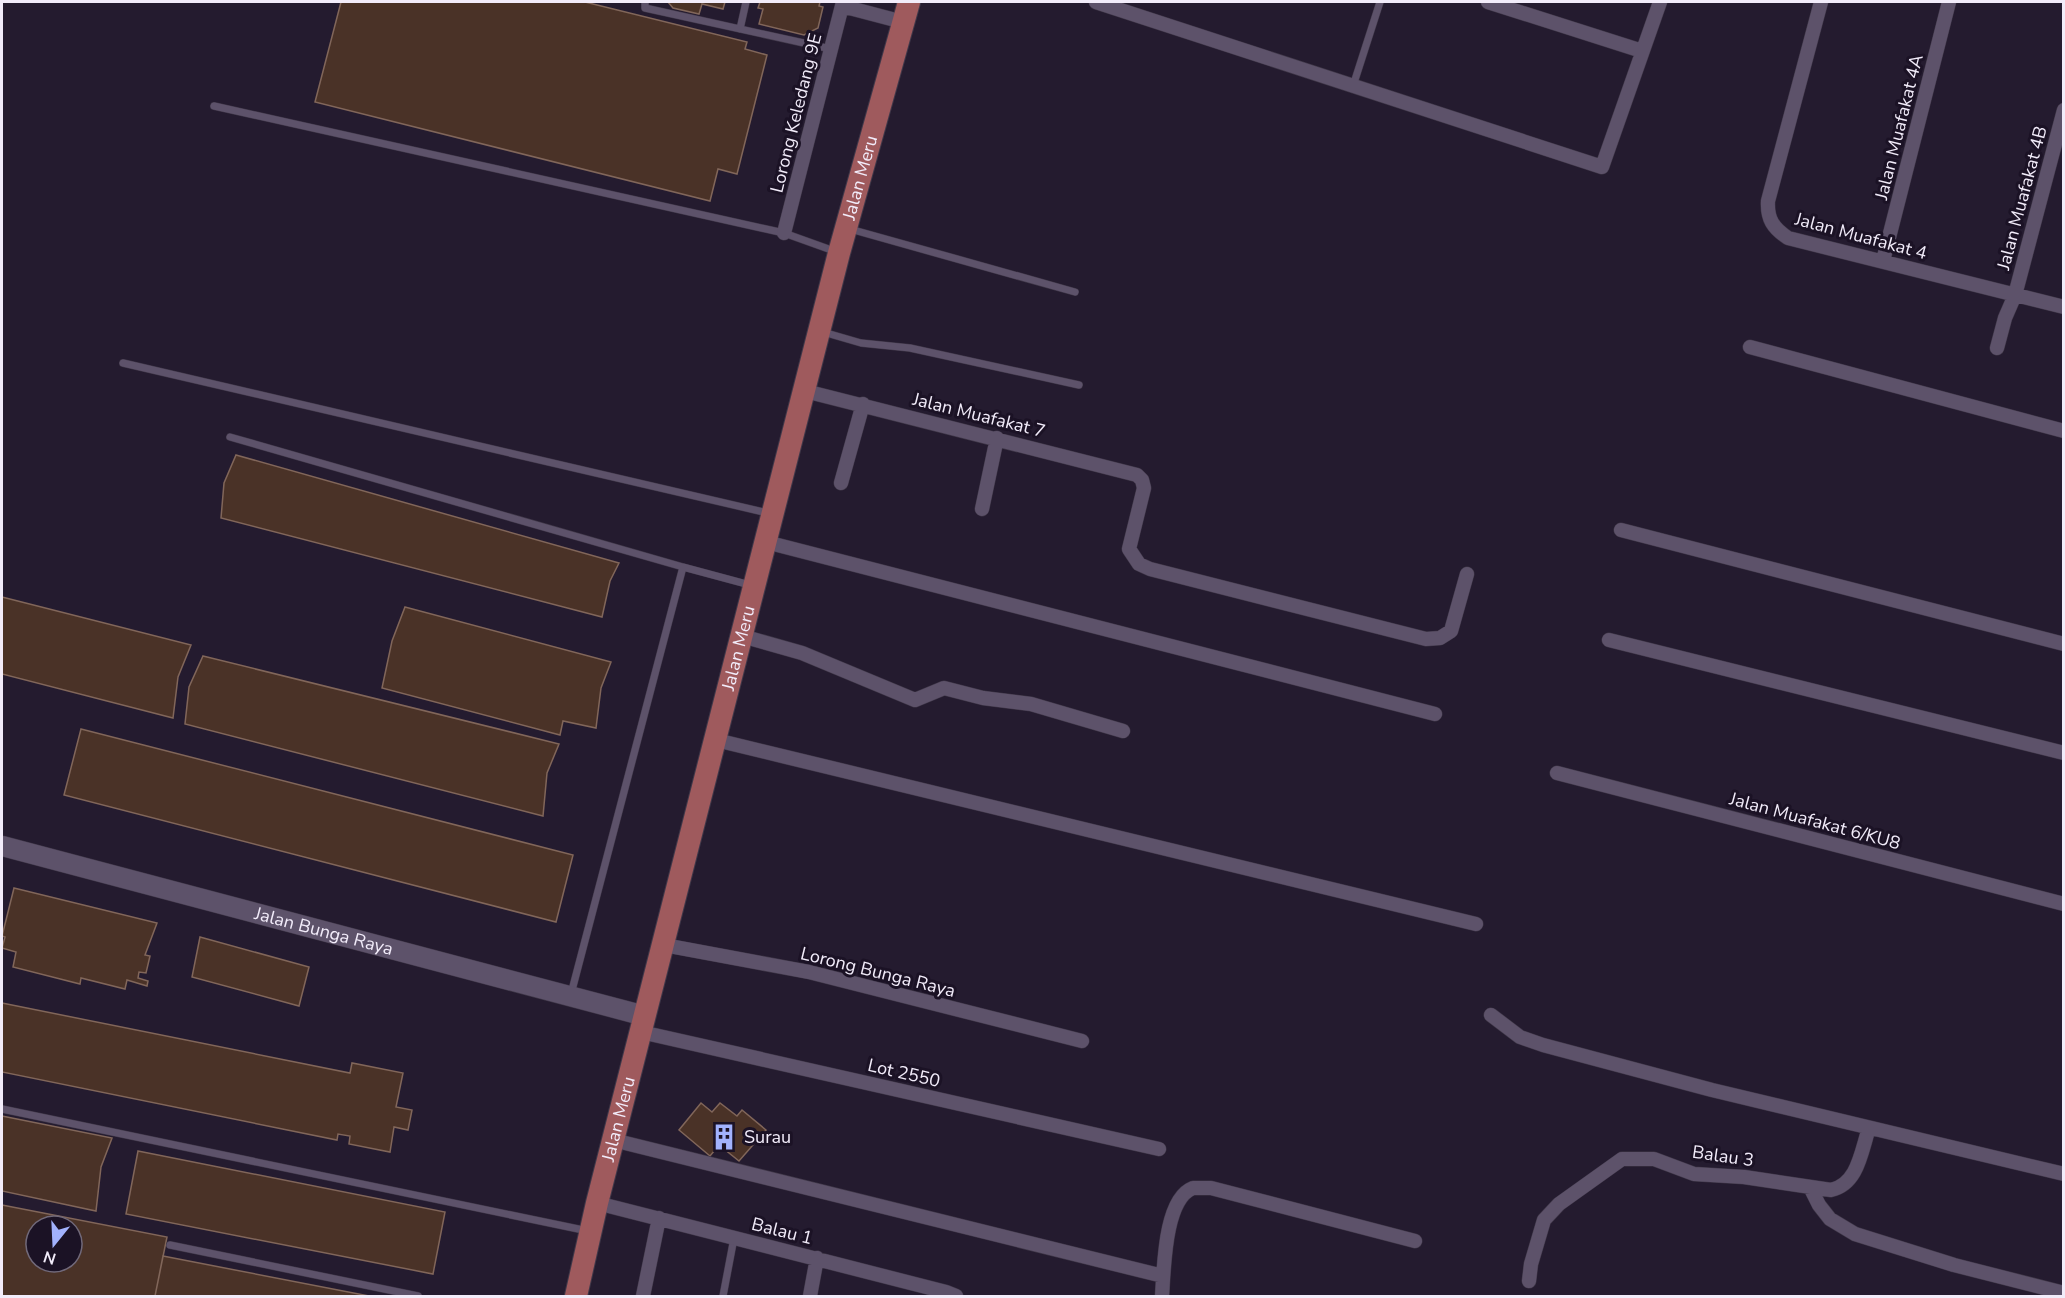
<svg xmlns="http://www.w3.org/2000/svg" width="2065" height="1298" viewBox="0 0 2065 1298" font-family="'Nunito Sans',sans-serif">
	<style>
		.building { fill: #4a3227; stroke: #81665a; stroke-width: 1.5; fill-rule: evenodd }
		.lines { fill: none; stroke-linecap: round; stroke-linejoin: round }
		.lane-casing { stroke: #403849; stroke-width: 8 }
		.street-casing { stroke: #403849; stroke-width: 15 }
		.secondary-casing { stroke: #403849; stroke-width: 21 }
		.primary-casing { stroke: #403849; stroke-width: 24 }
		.lane { stroke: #5d526a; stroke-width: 7 }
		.street { stroke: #5d526a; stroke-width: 14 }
		.secondary { stroke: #5d526a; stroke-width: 20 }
		.primary { stroke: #9f5a5d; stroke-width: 22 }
		.labels { text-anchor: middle; stroke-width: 6; stroke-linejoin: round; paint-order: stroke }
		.street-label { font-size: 18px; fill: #f2ecfa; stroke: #1b1225 }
		.poi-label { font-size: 18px; fill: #f2ecfa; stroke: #1b1225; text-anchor: start }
	</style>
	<rect width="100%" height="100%" fill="#241b2f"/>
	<path class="building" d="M 341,2 L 585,2 L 747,42 L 745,49 L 767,55 L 737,174 L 718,169 L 710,201 L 315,102 Z
		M 668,2 L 725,2 L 723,9 L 702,4 L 699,14 L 673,8 Z
		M 760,2 L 820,2 L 819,6 L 823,7 L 818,28 L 804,35 L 759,24 L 763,9 L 758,8 Z
		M 236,455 L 619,563 L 610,581 L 602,617 L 221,518 L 224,483 Z
		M 2,597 L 191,645 L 178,677 L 173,718 L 2,674 Z
		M 405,607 L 611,662 L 601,688 L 596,728 L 563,721 L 560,735 L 382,688 L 392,641 Z
		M 203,656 L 559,744 L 547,773 L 543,816 L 185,724 L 189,687 Z
		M 81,729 L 573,855 L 556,922 L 64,795 Z
		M 14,888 L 157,923 L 145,955 L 150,956 L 146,973 L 139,972 L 138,978 L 148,981 L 147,986 L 127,980 L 125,989 L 81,978 L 80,984 L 13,967 L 16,952 L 2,948 L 5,937 L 2,936 Z
		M 200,937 L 309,967 L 299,1006 L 192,977 Z
		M 2,1003 L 350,1073 L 352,1063 L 403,1073 L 396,1107 L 412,1110 L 408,1130 L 394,1127 L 390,1152 L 349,1144 L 350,1136 L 338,1134 L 337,1140 L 2,1072 Z
		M 701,1103 L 712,1112 L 720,1103 L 737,1116 L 742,1110 L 766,1130 L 739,1161 L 719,1145 L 710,1156 L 679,1130 Z
		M 2,1116 L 112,1138 L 101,1167 L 96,1211 L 2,1191 Z
		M 138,1151 L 445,1212 L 433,1274 L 126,1214 Z
		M 2,1205 L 167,1237 L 155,1296 L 2,1296 ZM 36,1226 L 72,1226 L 72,1262 L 36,1262 Z
		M 163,1256 L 369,1296 L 155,1296 Z"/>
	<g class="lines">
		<g class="lane-casing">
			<path id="lane" d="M 645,2 L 645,8 L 831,49
				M 740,29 L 746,2
				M 1353,86 L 1380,2
				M 214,106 L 784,233 L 837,252
				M 850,229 L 1075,292
				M 823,332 L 861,343 L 910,348 L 1079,385
				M 123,363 L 768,513
				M 230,437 L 683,567 L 571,994
				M 683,567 L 750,585
				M 2,1109 L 588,1231
				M 170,1245 L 418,1296
				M 723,1296 L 734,1238"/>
		</g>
		<g class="street-casing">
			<path id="street" d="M 1096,2 L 1602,167 L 1660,2
				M 1488,2 L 1642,51
				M 1821,2 L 1768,201 C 1767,219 1773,228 1788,238 L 2064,307
				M 842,6 L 903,22
				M 784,233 L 843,2
				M 1883,261 L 1949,2
				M 1750,347 L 2064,431
				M 1997,348 L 2005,318 L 2015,295 L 2064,110
				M 805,391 L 1137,475 L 1142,480 L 1144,488 L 1129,549 L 1139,564 L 1150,569 L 1426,639 L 1440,638 L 1451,631 L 1467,574
				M 841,483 L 863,404
				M 982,509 L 997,438
				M 1621,530 L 2064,644
				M 766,542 L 1435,714
				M 742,636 L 802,653 L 915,700 L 944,688 L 983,698 L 1031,704 L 1123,731
				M 1609,640 L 2064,753
				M 716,740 L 1476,924
				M 1557,773 L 2064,904
				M 664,945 L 809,972 L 1082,1041
				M 1491,1015 L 1520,1037 L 1543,1045 L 1712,1090 L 2064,1174
				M 641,1032 L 1159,1149
				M 613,1140 L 1163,1276
				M 1811,1189 L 1819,1205 L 1830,1219 L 1855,1234 L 1954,1265 L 2064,1293
				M 597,1203 L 946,1292 L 956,1296
				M 1529,1281 L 1531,1264 L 1544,1220 L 1559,1204 L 1622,1159 L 1654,1159 L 1694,1174 L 1744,1177 L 1831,1190 C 1858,1184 1861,1152 1869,1128
				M 643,1296 L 659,1218
				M 810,1296 L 817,1258
				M 1162,1296 C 1164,1270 1164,1199 1193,1188 L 1211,1188 L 1415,1241"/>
		</g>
		<g class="secondary-casing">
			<g id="secondary">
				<path id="s1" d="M 2,846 L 645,1016"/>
			</g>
		</g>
		<g class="primary-casing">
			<g id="primary">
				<path id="s2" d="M 576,1296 L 597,1203 L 839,253 L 909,2"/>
			</g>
		</g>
		<use href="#lane" class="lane"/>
		<use href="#street" class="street"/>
		<use href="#secondary" class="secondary"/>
		<use href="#primary" class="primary"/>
	</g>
	<defs>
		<g id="building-bare" transform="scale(2.07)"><path d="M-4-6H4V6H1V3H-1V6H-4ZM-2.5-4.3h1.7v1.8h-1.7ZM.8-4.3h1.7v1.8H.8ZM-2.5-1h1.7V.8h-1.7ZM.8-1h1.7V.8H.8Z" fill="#a2b2fd" stroke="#1b1225" stroke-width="2.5" paint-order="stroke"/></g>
	</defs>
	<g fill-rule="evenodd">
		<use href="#building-bare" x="724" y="1137"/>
	</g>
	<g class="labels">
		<g class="street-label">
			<text transform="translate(796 113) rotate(-76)" y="6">Lorong Keledang 9E</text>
			<text transform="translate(1899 127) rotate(-76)" y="6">Jalan Muafakat 4A</text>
			<text dy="6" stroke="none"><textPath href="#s2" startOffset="1154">Jalan Meru</textPath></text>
			<text transform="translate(2022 198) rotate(-75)" y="6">Jalan Muafakat 4B</text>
			<text transform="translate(1861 236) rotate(15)" y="6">Jalan Muafakat 4</text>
			<text transform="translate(979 415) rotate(14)" y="6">Jalan Muafakat 7</text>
			<text dy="6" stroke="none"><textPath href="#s2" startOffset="668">Jalan Meru</textPath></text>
			<text transform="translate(1815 821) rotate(15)" y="6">Jalan Muafakat 6/KU8</text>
			<text dy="6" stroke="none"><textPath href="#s1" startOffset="333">Jalan Bunga Raya</textPath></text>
			<text transform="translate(878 972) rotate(14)" y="6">Lorong Bunga Raya</text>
			<text transform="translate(904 1073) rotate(13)" y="6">Lot 2550</text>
			<text dy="6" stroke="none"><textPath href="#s2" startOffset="182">Jalan Meru</textPath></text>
			<text transform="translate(1723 1156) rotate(8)" y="6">Balau 3</text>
			<text transform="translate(782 1231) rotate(14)" y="6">Balau 1</text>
		</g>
		<g class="poi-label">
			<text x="744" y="1143">Surau</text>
		</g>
	</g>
	<rect width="2065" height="1298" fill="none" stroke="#f2ecfa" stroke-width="6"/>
	<g transform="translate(54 1244) rotate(198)"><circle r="28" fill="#1b1225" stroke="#71697a" stroke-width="1.5"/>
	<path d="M0-4.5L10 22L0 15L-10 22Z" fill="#a2b2fd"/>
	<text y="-9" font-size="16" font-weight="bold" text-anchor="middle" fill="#f2ecfa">N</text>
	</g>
</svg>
